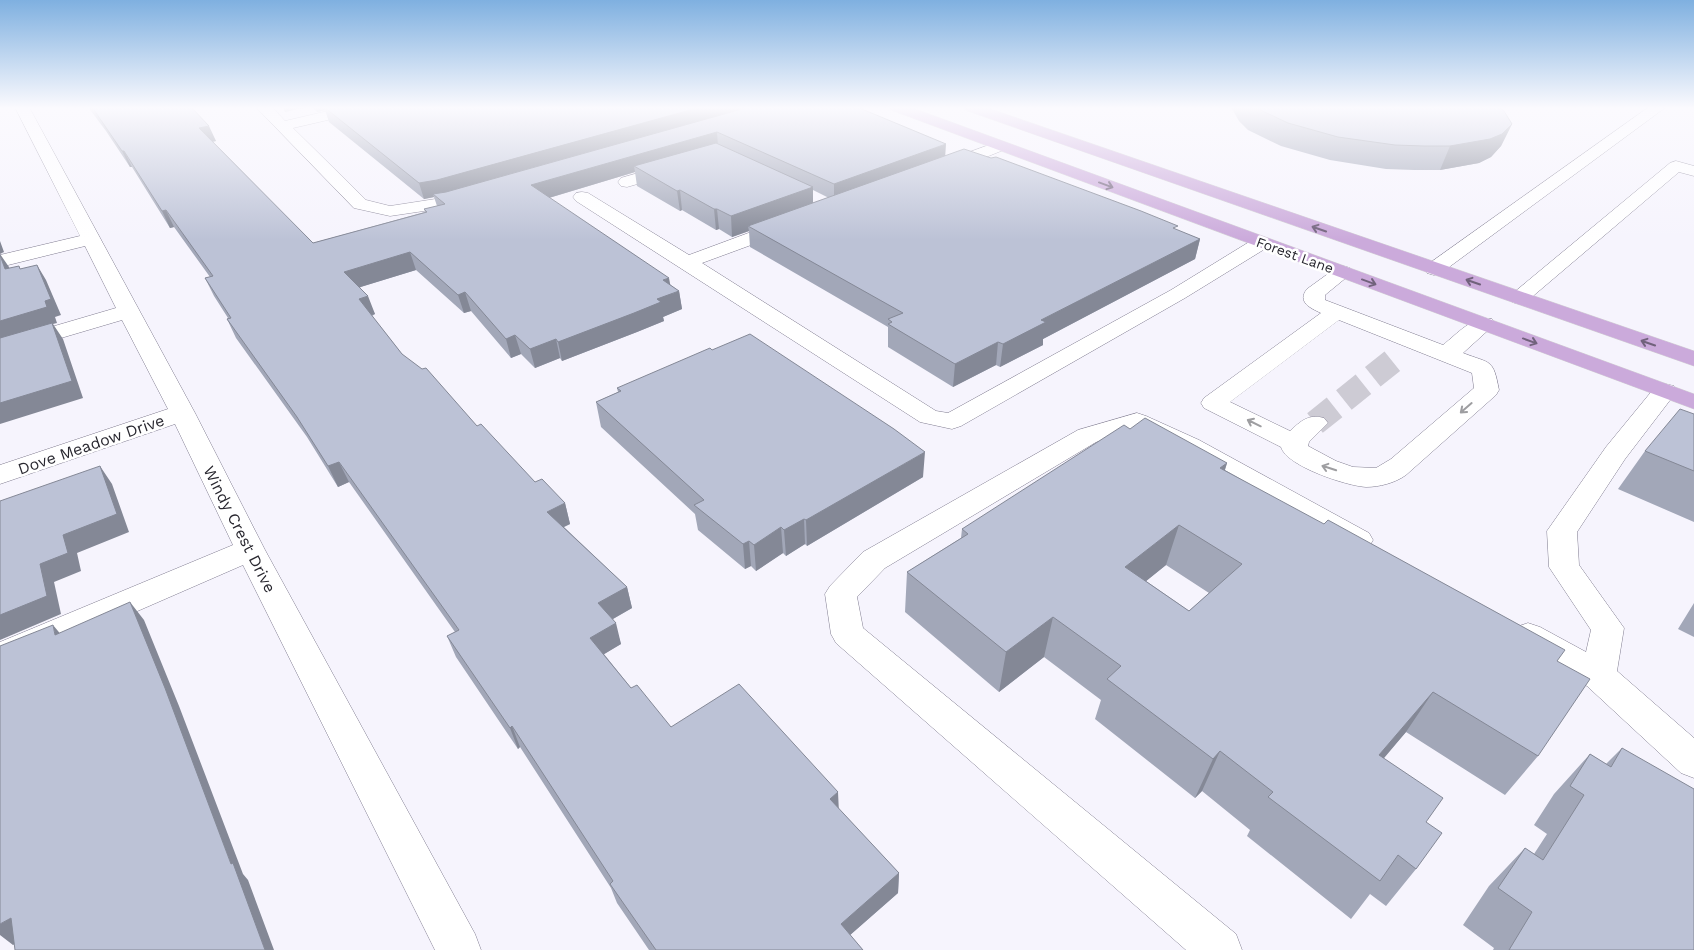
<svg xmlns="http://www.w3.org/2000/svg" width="1694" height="950" viewBox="0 0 1694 950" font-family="'Work Sans',sans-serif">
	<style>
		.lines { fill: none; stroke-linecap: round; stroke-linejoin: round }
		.minor-tunnel { stroke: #cdcbd4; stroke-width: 25; stroke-dasharray: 25 12; stroke-linecap: butt }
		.minor-casing { stroke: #817d91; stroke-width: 1 }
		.major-casing { stroke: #d4d4d5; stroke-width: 1 }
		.minor { fill: #fff; fill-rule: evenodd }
		.major { fill: #cbaadb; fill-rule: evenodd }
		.wall { fill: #a2a7b8; fill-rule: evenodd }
		.shaded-wall { fill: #848896 }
		.building { fill: #bcc2d6; stroke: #848896; fill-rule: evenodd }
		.oneway { stroke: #71627c }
		.oneway2 { stroke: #9e9ea1 }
		.labels { text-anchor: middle; stroke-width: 5; stroke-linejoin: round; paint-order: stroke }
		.far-street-label { font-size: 14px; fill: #28272f; stroke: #fff }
		.street-label { font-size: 16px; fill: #28272f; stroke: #fff }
	</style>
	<rect width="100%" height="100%" fill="#f6f4fd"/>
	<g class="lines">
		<path class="minor-tunnel" d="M 1315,423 L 1400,355"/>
		<g class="minor-casing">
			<path id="minor" d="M 15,107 L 29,107 L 195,413 L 265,550 L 475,934 L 481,950 L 435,950 L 243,565 L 0,671 L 0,642 L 233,545 L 175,424 L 0,484 L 0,465 L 168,409 L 122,320 L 0,356 L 0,342 L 116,308 L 85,246 L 0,267 L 0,255 L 80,236 Z
				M 256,107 L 272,107 L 285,121 L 345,107 L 373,107 L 371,110 L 293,128 L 366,200 L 390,206 L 442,198 L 472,190 L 478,191 L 481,195 L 478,199 L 444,208 L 390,216 L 354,208 Z
				M 1649,107 L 1666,107 L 1441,273 L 1434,275 L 1427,273 L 1424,269 L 1427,265 Z
				M 1000,141 L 1006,143 L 1008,146 L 1006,149 L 949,172 L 937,172 L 935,168 L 937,164 Z
				M 1676,161 L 1694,166 L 1694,176 L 1679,172 L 1526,302 L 1519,304 L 1512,302 L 1508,298 L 1512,294 L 1670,163 Z
				M 673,163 L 679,164 L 681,168 L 679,172 L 627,187 L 621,186 L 618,182 L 621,178 Z
				M 582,192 L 588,193 L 689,255 L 778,222 L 785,220 L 792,222 L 794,226 L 792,230 L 702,263 L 936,411 L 948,413 L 1171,290 L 1254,239 L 1261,237 L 1268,239 L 1271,243 L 1268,247 L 1185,298 L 961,426 L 952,429 L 920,422 L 576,201 L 573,197 L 576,193 Z
				M 1343,266 L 1350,268 L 1353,272 L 1325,295 L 1325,300 L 1443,345 C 1457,334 1473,315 1492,319 L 1495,324 L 1463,353 C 1491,364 1493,358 1499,390 L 1496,395 L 1406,475 C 1395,483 1379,487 1366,487 C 1347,486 1286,466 1281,447 L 1204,408 L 1201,403 L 1204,398 L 1321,313 C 1310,308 1297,302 1307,289 L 1336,268 ZM 1339,320 L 1472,373 L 1474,388 L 1391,459 L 1376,468 L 1353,467 L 1336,461 L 1308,446 L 1309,442 L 1328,423 L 1324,418 C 1308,414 1301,421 1290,431 L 1230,402 Z
				M 1665,384 L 1674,386 L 1677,391 L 1625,459 L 1577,532 L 1579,565 L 1624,628 L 1617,671 L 1694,738 L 1694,778 L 1681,773 L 1587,686 L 1516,645 L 1511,636 L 1516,627 L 1528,623 L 1540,627 L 1586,652 L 1591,630 L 1549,567 L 1547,531 L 1606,447 L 1656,386 Z
				M 1137,413 L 1146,416 L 1199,440 L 1369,533 L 1373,540 L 1369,547 L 1358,550 L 1347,547 L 1181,452 L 1135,430 L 1096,442 L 885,568 L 857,597 L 863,628 L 1236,934 L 1242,950 L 1186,950 L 836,643 L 831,634 L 825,594 L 830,586 L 863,552 L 1078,430 Z"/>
		</g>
		<g class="major-casing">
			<path id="major" d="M 889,107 L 910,107 L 1694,394 L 1694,409 L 891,110 Z
				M 963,107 L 985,107 L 1694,351 L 1694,366 L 965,110 Z"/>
		</g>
		<use href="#minor" class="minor"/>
		<use href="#major" class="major"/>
	</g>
	<path class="wall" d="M 88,107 L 191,107 L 216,141 L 212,142 L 313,243 L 425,212 L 424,209 L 437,206 L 434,197 L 424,199 L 329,122 L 325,110 L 317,112 L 312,107 L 857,107 L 945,156 L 1177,230 L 1200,239 L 1195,259 L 1043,339 L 1043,345 L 1000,367 L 996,365 L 953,387 L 888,347 L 888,327 L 750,247 L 749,231 L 732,237 L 719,229 L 716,230 L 682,210 L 680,211 L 637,186 L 635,172 L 549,198 L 679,291 L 682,309 L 663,317 L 664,321 L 637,332 L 562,361 L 560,358 L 535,368 L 521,354 L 511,358 L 471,311 L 464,313 L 416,270 L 360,287 L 375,314 L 372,316 L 402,354 L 535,482 L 565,503 L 570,524 L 564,527 L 627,587 L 632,608 L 613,619 L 621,644 L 604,654 L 631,688 L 671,727 L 838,792 L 838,808 L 899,873 L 898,893 L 850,935 L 863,950 L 649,950 L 617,903 L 611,888 L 520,747 L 518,749 L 456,657 L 447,636 L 455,632 L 349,482 L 338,487 L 307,437 L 236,338 L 227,319 L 228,318 L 214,296 L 205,278 L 210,277 L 174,227 L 170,228 L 132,167 L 130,167 L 106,131 ZM 813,190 L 829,198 L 813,203 Z
		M 1231,107 L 1499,107 L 1512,124 L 1501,146 L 1491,157 L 1479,163 L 1440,170 L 1414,170 L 1386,169 L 1330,160 L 1281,146 L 1248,130 L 1239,121 Z
		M 617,388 L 923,477 L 807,546 L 805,544 L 786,556 L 783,553 L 756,571 L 751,566 L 745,569 L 698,530 L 695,514 L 601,427 L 596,402 L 618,392 Z
		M 1694,414 L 1694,522 L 1618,489 L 1645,451 Z
		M 1130,429 L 1227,463 L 1225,470 L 1557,661 L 1538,756 L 1505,795 L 1406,732 L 1383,758 L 1426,822 L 1416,869 L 1386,906 L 1370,894 L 1351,919 L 1247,836 L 1250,830 L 1202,791 L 1195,798 L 1095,719 L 1101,700 L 1044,657 L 999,692 L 905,612 L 907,572 L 961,538 L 962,529 ZM 1166,565 L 1209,593 L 1189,611 L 1146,581 Z
		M 1694,603 L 1694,637 L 1678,629 Z
		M 1622,748 L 1694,950 L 1493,950 L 1494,948 L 1463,925 L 1489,886 L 1525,848 L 1534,854 L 1547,834 L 1534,825 L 1554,794 L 1590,754 L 1606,764 Z"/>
	<path class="shaded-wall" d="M 283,107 L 308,107 L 285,112 Z
		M 316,107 L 324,107 L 325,110 L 317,112 Z
		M 701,107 L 754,107 L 442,196 L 433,194 L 434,197 L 424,199 L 419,183 Z
		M 1512,124 L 1501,146 L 1491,157 L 1479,163 L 1440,170 L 1450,146 Z
		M 209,126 L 216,141 L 205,143 L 199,128 Z
		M 717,132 L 718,147 L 634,166 L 635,172 L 535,202 L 531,185 Z
		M 946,144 L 945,159 L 834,200 L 834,184 Z
		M 122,151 L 124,151 L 132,167 L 130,167 Z
		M 813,187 L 813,207 L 748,226 L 749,231 L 732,237 L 731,216 Z
		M 680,190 L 682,210 L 680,211 L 677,191 Z
		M 714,209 L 717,209 L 719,229 L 716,230 Z
		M 166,210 L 174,227 L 170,228 L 162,211 Z
		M 1200,239 L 1195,259 L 1043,339 L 1043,345 L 1000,367 L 1003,344 L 1041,320 Z
		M 0,241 L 4,252 L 0,254 L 9,267 L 15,285 L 5,269 L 0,255 Z
		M 410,252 L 416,270 L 351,290 L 344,272 Z
		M 37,265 L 46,280 L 61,315 L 55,317 L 57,323 L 53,324 L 63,339 L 83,398 L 0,424 L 0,321 L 45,301 Z
		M 669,278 L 672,294 L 679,291 L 682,309 L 663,317 L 664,321 L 637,332 L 562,361 L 558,342 L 657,299 L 663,280 Z
		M 465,292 L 471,311 L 464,313 L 458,295 Z
		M 368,296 L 375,314 L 366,317 L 359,299 Z
		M 515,335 L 521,354 L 511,358 L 506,339 Z
		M 556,339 L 560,358 L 535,368 L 530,349 Z
		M 998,342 L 996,365 L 953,387 L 955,364 Z
		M 925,452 L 923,477 L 807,546 L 806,520 Z
		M 339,462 L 349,482 L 338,487 L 328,466 Z
		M 1227,463 L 1214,502 L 1220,468 Z
		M 100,466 L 112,484 L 129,532 L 77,553 L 81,571 L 54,582 L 61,614 L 0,640 L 0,615 L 63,535 Z
		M 565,503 L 570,524 L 553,532 L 547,512 Z
		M 804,519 L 805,544 L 786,556 L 784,530 Z
		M 1179,525 L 1166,565 L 1114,607 L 1125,567 Z
		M 781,527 L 783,553 L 756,571 L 754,545 Z
		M 749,541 L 751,566 L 745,569 L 743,544 Z
		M 627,587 L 632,608 L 604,624 L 598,603 Z
		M 130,602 L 144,620 L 179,706 L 243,874 L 248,880 L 274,950 L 265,950 L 231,864 Z
		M 1053,617 L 1044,657 L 999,692 L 1006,652 Z
		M 616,623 L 621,644 L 596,659 L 590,638 Z
		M 53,625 L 68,643 L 55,635 Z
		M 1433,692 L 1406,732 L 1353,795 L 1379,755 Z
		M 512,726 L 520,747 L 518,749 L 510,728 Z
		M 1220,751 L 1202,791 L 1195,798 L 1213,759 Z
		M 838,792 L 839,813 L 830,799 Z
		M 899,873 L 898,893 L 841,943 L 841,924 Z
		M 11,918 L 32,935 L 13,945 L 0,935 L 0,924 Z"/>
	<path class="building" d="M 92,107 L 191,107 L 209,126 L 199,128 L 313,243 L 427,212 L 424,209 L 445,204 L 433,194 L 446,192 L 749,107 L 857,107 L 946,144 L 834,184 L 717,132 L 531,185 L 669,278 L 663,280 L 679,291 L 657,299 L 661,302 L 634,313 L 558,342 L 556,339 L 530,349 L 515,335 L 506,339 L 465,292 L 458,295 L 410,252 L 344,272 L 368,296 L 359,299 L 402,354 L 422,369 L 426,368 L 477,426 L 481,424 L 535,482 L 542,479 L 565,503 L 547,512 L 627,587 L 598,603 L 616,623 L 590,638 L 631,688 L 637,685 L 671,727 L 739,684 L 838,792 L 830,799 L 899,873 L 841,924 L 863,950 L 656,950 L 610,884 L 613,881 L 512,726 L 510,728 L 447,636 L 459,630 L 339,462 L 328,466 L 297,417 L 227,319 L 231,318 L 205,278 L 213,276 L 166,210 L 162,211 L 124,151 L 122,151 Z
		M 324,107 L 701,107 L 437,180 L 419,183 Z
		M 1254,107 L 1499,107 L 1504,111 L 1512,124 L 1502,134 L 1490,139 L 1450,146 L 1424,146 L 1395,145 L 1338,137 L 1288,123 Z
		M 716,143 L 813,187 L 731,216 L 717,209 L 714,209 L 680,190 L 677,191 L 634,166 Z
		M 964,149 L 991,158 L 996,157 L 1141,211 L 1178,226 L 1173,228 L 1200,239 L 1041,320 L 1046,322 L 1003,344 L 998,342 L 955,364 L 888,324 L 892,322 L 888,319 L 903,313 L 748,226 Z
		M 0,255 L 5,269 L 19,266 L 20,269 L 37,265 L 51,299 L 45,301 L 47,307 L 0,321 Z
		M 52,323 L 72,381 L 0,403 L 0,338 Z
		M 750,334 L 894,429 L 925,452 L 806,520 L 804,519 L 784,530 L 781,527 L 754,545 L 749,541 L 743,544 L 694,505 L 704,500 L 596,402 L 621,391 L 617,388 L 710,348 L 712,350 Z
		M 1680,409 L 1694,414 L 1694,471 L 1645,451 Z
		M 1145,418 L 1227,463 L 1220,468 L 1324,524 L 1328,520 L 1565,650 L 1557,661 L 1590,679 L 1538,756 L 1433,692 L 1379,755 L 1443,798 L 1426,822 L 1442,833 L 1416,869 L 1398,855 L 1380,881 L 1268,797 L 1273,792 L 1220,751 L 1213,759 L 1107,679 L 1121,666 L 1053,617 L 1006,652 L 907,572 L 968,534 L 962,529 L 1124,425 L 1130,429 ZM 1179,525 L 1242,564 L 1189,611 L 1125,567 Z
		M 100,466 L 117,514 L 63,535 L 68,553 L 40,564 L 47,596 L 0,615 L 0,501 Z
		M 130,602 L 165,688 L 231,864 L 233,863 L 265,950 L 15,950 L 11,918 L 0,924 L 0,646 L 53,625 L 55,635 Z
		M 1622,748 L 1694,789 L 1694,950 L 1509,950 L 1532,912 L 1498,888 L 1525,848 L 1543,860 L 1584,795 L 1570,786 L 1590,754 L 1611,767 Z"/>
	<defs><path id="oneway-shaft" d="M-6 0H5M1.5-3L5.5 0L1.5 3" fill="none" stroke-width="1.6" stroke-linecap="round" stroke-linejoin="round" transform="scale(1.25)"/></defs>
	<g class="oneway">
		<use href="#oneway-shaft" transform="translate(1106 185) rotate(20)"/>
		<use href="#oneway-shaft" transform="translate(1319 229) rotate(-161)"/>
		<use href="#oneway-shaft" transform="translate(1369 282) rotate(20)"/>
		<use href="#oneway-shaft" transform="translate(1473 282) rotate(-161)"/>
		<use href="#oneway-shaft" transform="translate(1530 341) rotate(20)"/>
		<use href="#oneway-shaft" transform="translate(1648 343) rotate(-161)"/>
	</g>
	<g class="oneway2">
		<use href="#oneway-shaft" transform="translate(1466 408) rotate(139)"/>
		<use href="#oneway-shaft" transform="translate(1254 423) rotate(-154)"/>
		<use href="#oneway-shaft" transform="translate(1329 468) rotate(-162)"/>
	</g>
	<linearGradient id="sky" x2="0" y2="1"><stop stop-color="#7fb0e0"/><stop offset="0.45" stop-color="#fbfafe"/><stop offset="1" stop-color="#fbfafe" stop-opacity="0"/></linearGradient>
	<rect width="1694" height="240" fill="url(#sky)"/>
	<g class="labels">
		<g class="far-street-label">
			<text transform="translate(1295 255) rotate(20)" y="5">Forest Lane</text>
		</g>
		<g class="street-label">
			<text transform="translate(91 444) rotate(-19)" y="6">Dove Meadow Drive</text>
			<text transform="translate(240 529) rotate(63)" y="6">Windy Crest Drive</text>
		</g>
	</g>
</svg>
